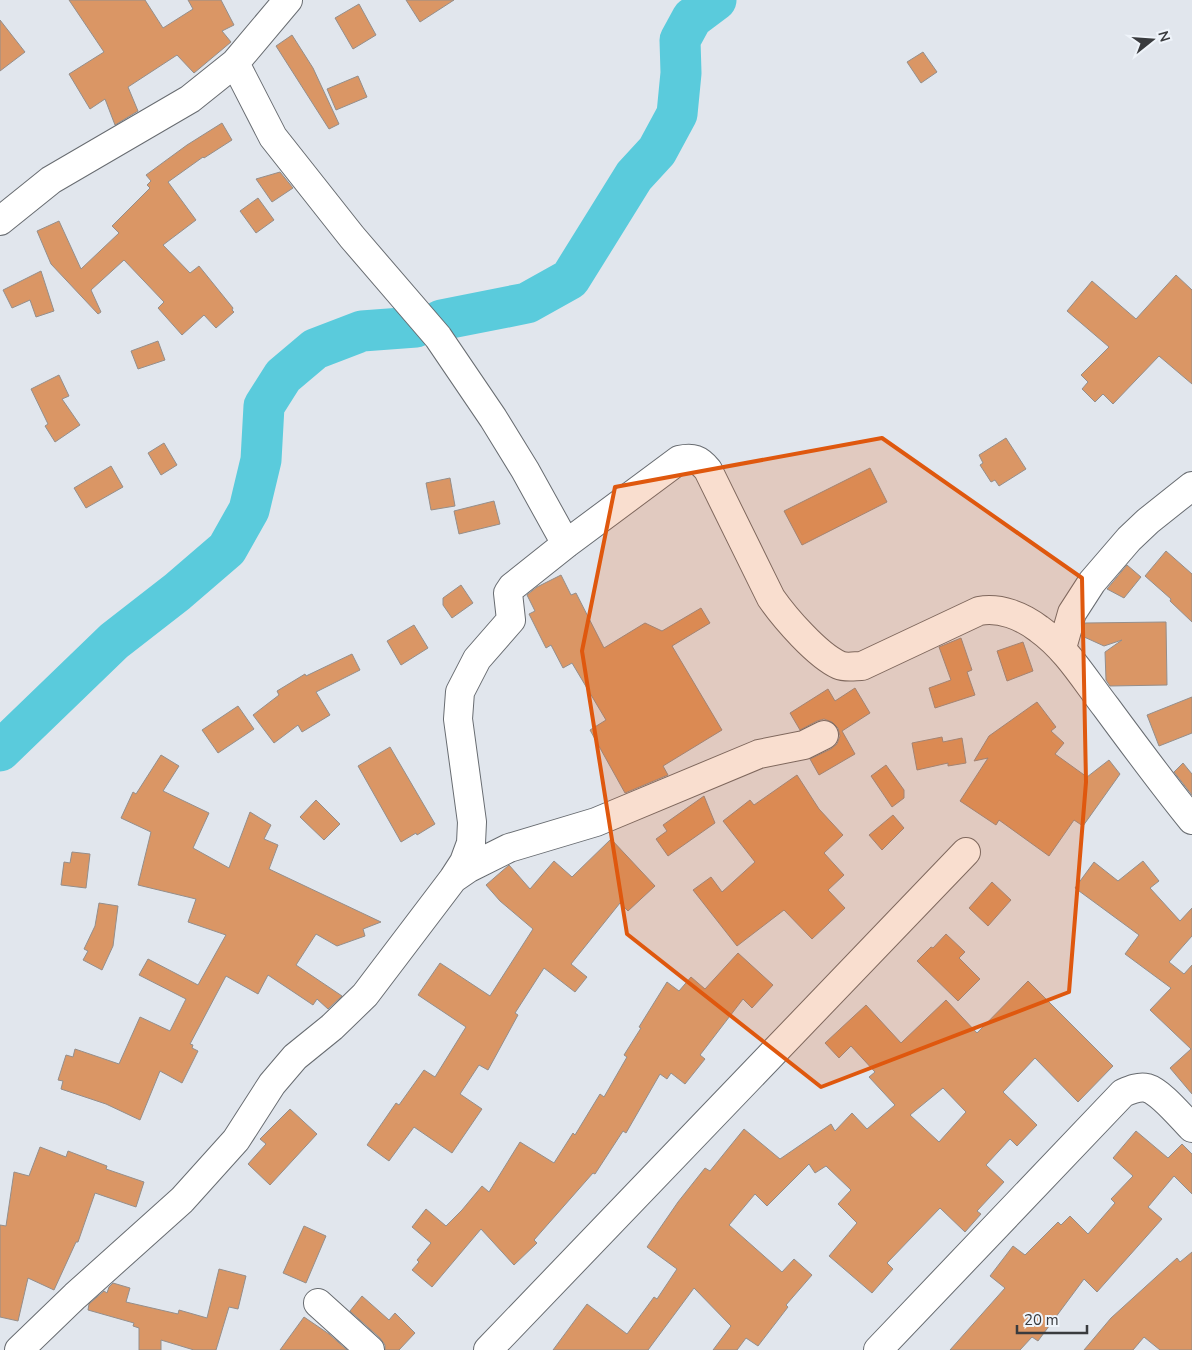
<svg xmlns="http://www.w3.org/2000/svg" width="1192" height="1350" viewBox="0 0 1192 1350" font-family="'Nunito Sans',sans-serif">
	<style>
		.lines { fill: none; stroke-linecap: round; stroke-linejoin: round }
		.river { stroke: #5acbdc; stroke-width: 41 }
		.building { fill: #da9665; stroke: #958e8a; fill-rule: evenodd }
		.minor-casing { stroke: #686c71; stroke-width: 30 }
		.minor { stroke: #fff; stroke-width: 28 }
		.marked { fill: #df580e; fill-opacity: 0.2; stroke: #df580e; stroke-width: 4; stroke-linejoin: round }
	</style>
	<rect width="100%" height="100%" fill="#e1e6ed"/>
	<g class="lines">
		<path class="river" d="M 441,320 L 527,303 L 570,279 L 634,176 L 657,151 L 677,114 L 681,73 L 680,40 L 692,18 L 716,0
			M 0,751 L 114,641 L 177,592 L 227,549 L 249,510 L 261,460 L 264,406 L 283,376 L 315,349 L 362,331 L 416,327"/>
	</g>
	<path class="building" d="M 69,0 L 145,0 L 163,28 L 193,9 L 188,0 L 221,0 L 234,25 L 222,31 L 231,42 L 194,73 L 177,55 L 128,87 L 138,111 L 115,125 L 105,99 L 90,109 L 69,74 L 104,52 Z
		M 406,0 L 454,0 L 420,22 Z
		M 359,4 L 376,35 L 353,49 L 335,18 Z
		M 0,20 L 25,52 L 0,71 Z
		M 292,35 L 313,68 L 339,124 L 329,129 L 276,46 Z
		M 923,52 L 937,72 L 921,83 L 907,62 Z
		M 358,76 L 367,97 L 336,110 L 327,89 Z
		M 222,123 L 232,140 L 204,158 L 203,157 L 168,182 L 196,220 L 163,245 L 190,273 L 199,266 L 233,308 L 232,310 L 234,312 L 216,328 L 204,315 L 182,335 L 158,308 L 164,302 L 124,260 L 91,290 L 101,312 L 98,314 L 51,264 L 37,231 L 59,221 L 81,269 L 119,233 L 112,226 L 150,188 L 147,185 L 151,181 L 146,175 L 187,145 Z
		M 280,172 L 293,188 L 272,202 L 256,179 Z
		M 258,198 L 274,220 L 256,233 L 240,211 Z
		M 41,271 L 54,311 L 36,317 L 30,300 L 12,308 L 3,290 Z
		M 1176,275 L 1192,290 L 1192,384 L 1159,356 L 1113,404 L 1103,394 L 1095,402 L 1082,389 L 1088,382 L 1081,375 L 1109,347 L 1067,311 L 1092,281 L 1136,319 Z
		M 158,341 L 165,360 L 138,369 L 131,351 Z
		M 59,375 L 69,396 L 62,399 L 80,425 L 55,442 L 45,426 L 48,424 L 31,389 Z
		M 1006,438 L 1026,469 L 999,486 L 995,480 L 991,482 L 980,465 L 983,463 L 979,455 Z
		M 164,443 L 177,465 L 161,475 L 148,453 Z
		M 111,466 L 123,487 L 86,508 L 74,488 Z
		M 870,468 L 887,502 L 802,545 L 784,511 Z
		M 450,478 L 455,506 L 431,510 L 426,483 Z
		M 494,501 L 500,524 L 459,534 L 454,511 Z
		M 1166,551 L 1192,574 L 1192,622 L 1170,601 L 1171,599 L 1145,576 Z
		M 1127,565 L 1141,577 L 1124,598 L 1107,589 Z
		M 561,575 L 571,595 L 576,593 L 604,648 L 645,623 L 662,631 L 701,608 L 710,623 L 672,646 L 722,730 L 663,766 L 668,775 L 625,793 L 590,730 L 606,720 L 572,663 L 563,668 L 551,645 L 546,648 L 529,614 L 535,611 L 527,595 L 537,587 Z
		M 461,585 L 473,603 L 452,618 L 443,605 L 443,598 Z
		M 1164,622 L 1166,622 L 1167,685 L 1110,686 L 1106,680 L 1105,652 L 1122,640 L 1104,646 L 1082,636 L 1085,623 Z
		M 414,625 L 428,648 L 401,665 L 387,641 Z
		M 961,638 L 972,670 L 967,672 L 975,695 L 935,708 L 929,688 L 951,680 L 939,647 Z
		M 1023,642 L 1033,671 L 1007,681 L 997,651 Z
		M 352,654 L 360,670 L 316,692 L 330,715 L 302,732 L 298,725 L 274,743 L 253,715 L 279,695 L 277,691 L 305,674 L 306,676 Z
		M 855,688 L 870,713 L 842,731 L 855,754 L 819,775 L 810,759 L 831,749 L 837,744 L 840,736 L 838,728 L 832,722 L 824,719 L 817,721 L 800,730 L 790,713 L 828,689 L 835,701 Z
		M 1192,697 L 1192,733 L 1159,746 L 1147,715 Z
		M 1037,702 L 1056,727 L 1051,731 L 1064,743 L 1055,754 L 1087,777 L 1109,760 L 1120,774 L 1083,826 L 1074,820 L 1049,856 L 999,820 L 996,825 L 960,801 L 988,758 L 974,761 L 989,736 Z
		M 238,706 L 254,729 L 218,753 L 202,730 Z
		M 942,737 L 943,742 L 962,738 L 966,763 L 948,766 L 948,763 L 917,770 L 912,743 Z
		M 390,747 L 435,824 L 417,835 L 416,833 L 401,842 L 358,766 Z
		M 161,755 L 179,766 L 163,791 L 209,813 L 193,848 L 229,868 L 250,812 L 271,825 L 264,839 L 278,845 L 269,869 L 381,922 L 363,929 L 365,936 L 337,946 L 316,934 L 296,965 L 342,996 L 328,1009 L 317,999 L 313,1005 L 268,975 L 258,994 L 226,976 L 190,1044 L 193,1045 L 192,1048 L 198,1051 L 182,1083 L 160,1071 L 140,1120 L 106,1104 L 61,1089 L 63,1081 L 58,1080 L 66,1055 L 73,1057 L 75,1049 L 119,1064 L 140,1017 L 170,1031 L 186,999 L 139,975 L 148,959 L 198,985 L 226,935 L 188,922 L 196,899 L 138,885 L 151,832 L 121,818 L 133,792 L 136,794 Z
		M 1183,763 L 1192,774 L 1192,795 L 1174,772 Z
		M 886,765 L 904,790 L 904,798 L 892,807 L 871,776 Z
		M 797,775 L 819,809 L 843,835 L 824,853 L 844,875 L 828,890 L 845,908 L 812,939 L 784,910 L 737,946 L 693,890 L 711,877 L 722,892 L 755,862 L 723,821 L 750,800 L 754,805 Z
		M 704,796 L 715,823 L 668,856 L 656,839 L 667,831 L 663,825 Z
		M 316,800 L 340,824 L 324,840 L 300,817 Z
		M 893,815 L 904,828 L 882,850 L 869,835 Z
		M 611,839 L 655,886 L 628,911 L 620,903 L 571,964 L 587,977 L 575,992 L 544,968 L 515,1013 L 518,1015 L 488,1070 L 479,1065 L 460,1094 L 482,1109 L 452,1153 L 414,1127 L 389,1161 L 367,1145 L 396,1103 L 399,1105 L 424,1070 L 435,1077 L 466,1027 L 418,995 L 440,963 L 490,996 L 533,929 L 500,901 L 486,885 L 509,865 L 530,889 L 554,861 L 572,877 Z
		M 72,852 L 90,854 L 86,888 L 61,885 L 64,862 L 70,863 Z
		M 1143,861 L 1159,881 L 1150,888 L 1180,921 L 1192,908 L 1192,936 L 1169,962 L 1184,974 L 1192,965 L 1192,1094 L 1170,1068 L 1191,1049 L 1150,1010 L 1171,988 L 1125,954 L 1139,935 L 1075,888 L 1094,862 L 1118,881 Z
		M 992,882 L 1011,900 L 988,926 L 969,908 Z
		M 99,903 L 118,906 L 113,946 L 102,970 L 83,960 L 88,951 L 84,949 L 95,926 Z
		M 946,934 L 965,952 L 959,958 L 980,979 L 958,1001 L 917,961 L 931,947 L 933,948 Z
		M 738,953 L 773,985 L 752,1008 L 743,999 L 700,1055 L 705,1059 L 685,1084 L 671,1073 L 667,1079 L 660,1074 L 626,1133 L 623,1131 L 595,1174 L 593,1173 L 534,1240 L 537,1243 L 514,1265 L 481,1229 L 432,1287 L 412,1270 L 419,1262 L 417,1260 L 431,1243 L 412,1227 L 426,1209 L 446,1226 L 462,1210 L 482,1186 L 489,1192 L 520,1142 L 554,1163 L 573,1133 L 575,1135 L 600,1094 L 604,1097 L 627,1057 L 624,1055 L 641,1028 L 639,1027 L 667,982 L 679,991 L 691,977 L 705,989 Z
		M 1028,981 L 1113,1066 L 1078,1102 L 1035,1058 L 1003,1092 L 1037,1125 L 1017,1146 L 1010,1139 L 986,1165 L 1004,1182 L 977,1211 L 981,1214 L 965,1232 L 940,1208 L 887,1263 L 893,1269 L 872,1293 L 829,1256 L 857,1223 L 838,1204 L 851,1190 L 826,1166 L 815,1173 L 809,1164 L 767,1206 L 755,1194 L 729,1225 L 782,1272 L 794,1259 L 812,1275 L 786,1305 L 788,1307 L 758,1346 L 746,1338 L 737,1350 L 713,1350 L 731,1326 L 694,1288 L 648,1350 L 553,1350 L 587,1304 L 627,1334 L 654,1297 L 657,1299 L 677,1269 L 647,1247 L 678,1202 L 705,1168 L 710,1171 L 744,1129 L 780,1159 L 831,1124 L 835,1131 L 852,1113 L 867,1129 L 895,1105 L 869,1077 L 875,1072 L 851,1046 L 839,1058 L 825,1043 L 866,1005 L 901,1043 L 946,1000 L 977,1033 ZM 943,1088 L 966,1112 L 939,1142 L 910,1115 Z
		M 290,1109 L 317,1134 L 270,1185 L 248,1164 L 266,1144 L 260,1139 Z
		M 1136,1131 L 1168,1158 L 1182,1144 L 1192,1154 L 1192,1194 L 1174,1176 L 1148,1207 L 1162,1219 L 1097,1292 L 1084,1279 L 1038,1341 L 1032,1337 L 1020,1350 L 950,1350 L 1005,1288 L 990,1276 L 1013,1246 L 1025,1255 L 1058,1222 L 1061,1225 L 1070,1216 L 1088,1234 L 1115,1203 L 1111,1199 L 1133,1176 L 1113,1158 Z
		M 40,1147 L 66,1157 L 68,1151 L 107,1166 L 106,1169 L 144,1182 L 136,1207 L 95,1193 L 78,1242 L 76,1242 L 54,1290 L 28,1278 L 18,1321 L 0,1317 L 0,1225 L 6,1226 L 14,1172 L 29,1176 Z
		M 304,1226 L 326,1236 L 306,1283 L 283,1273 Z
		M 1192,1252 L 1192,1350 L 1160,1350 L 1144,1337 L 1133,1350 L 1084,1350 L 1111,1318 L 1177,1258 L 1180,1262 Z
		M 219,1269 L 246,1276 L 238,1309 L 229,1307 L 216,1350 L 194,1350 L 161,1340 L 161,1350 L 139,1350 L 139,1328 L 133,1326 L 134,1323 L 88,1310 L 89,1304 L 104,1291 L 107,1293 L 109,1287 L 113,1283 L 130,1288 L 126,1302 L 178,1314 L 179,1310 L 207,1318 Z
		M 362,1296 L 389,1320 L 395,1313 L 415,1333 L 399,1350 L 385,1350 L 385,1345 L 380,1338 L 350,1311 Z
		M 304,1317 L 329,1334 L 347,1350 L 280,1350 Z"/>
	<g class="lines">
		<g class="minor-casing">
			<path id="minor" d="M 235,63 L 273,137 L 352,237 L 438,337 L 493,418 L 525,470 L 566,544
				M 0,221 L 51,180 L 190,99 L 235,63 L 288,0
				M 1062,648 L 1072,613 L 1092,582 L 1129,539 L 1148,521 L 1192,486
				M 453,879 L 469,868 L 509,848 L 596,822 L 759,754 L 804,745 L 824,735
				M 318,1303 L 370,1350
				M 19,1350 L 75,1296 L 182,1200 L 236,1140 L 272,1084 L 295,1057 L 332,1027 L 365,995 L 453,879 L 464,862 L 471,843 L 472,822 L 458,719 L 460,692 L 477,659 L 511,620 L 508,593 L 512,587 L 566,544 L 679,460 C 693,457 699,459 708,470 L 771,598 C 785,618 817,655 839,665 C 846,668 855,666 862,666 L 979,611 C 1000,607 1022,616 1039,629 C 1067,649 1085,680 1106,707 C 1134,745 1162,783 1192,820
				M 488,1350 L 966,852
				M 878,1350 L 1123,1093 C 1130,1090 1139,1086 1147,1088 C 1161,1092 1181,1117 1192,1128"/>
		</g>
		<use href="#minor" class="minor"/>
	</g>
	<path class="marked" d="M 882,438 L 1082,578 L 1086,782 L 1069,992 L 821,1087 L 627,934 L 582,651 L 615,487 Z"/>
	<g transform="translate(1152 40) rotate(73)" stroke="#eff4fa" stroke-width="4" paint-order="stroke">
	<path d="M0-4L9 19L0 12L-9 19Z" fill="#393b3e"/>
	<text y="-8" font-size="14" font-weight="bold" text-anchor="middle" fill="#393b3e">N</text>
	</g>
	<path d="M1017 1325v8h70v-8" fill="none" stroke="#393b3e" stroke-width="2.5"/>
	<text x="1024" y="1325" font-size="15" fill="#393b3e" stroke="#eff4fa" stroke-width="4" paint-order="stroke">20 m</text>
</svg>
